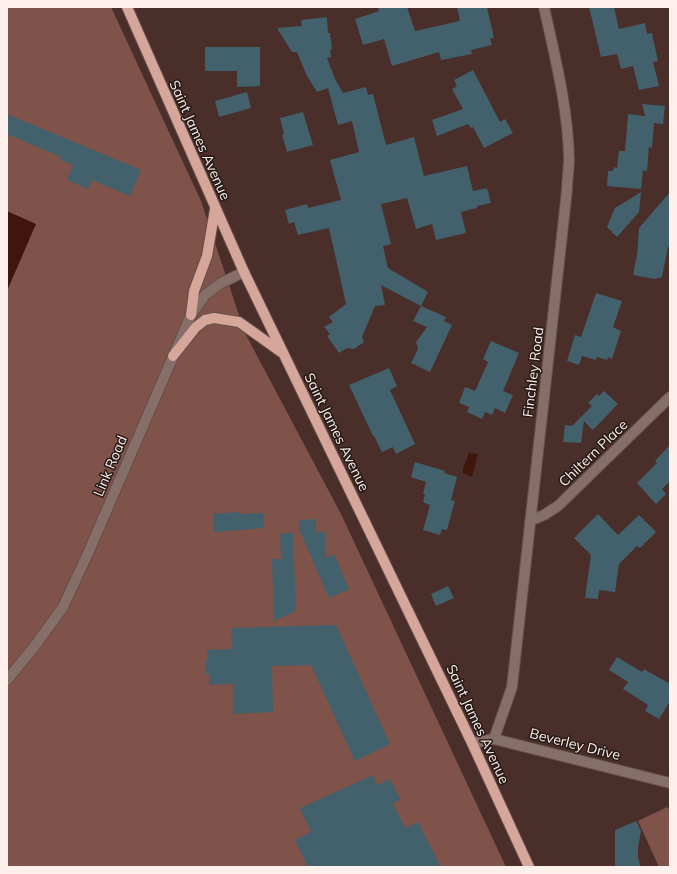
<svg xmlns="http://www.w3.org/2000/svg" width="677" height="874" viewBox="0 0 677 874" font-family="Mulish,sans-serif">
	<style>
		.green { fill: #7f5349 }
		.water { fill: #40150c }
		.building { fill: #42616c }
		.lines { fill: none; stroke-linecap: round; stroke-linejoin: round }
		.minor-casing { stroke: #664d48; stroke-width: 12 }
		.major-casing { stroke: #664d48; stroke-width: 12 }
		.minor { stroke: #876f69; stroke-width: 10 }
		.major { stroke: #d6a69b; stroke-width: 10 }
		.labels { text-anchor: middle; stroke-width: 3; stroke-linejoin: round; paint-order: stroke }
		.street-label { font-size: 14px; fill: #fdefec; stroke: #261a17 }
	</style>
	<rect width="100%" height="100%" fill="#492e29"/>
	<path class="green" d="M 7,7 L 111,7 L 201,201 L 245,333 L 341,514 L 506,867 L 7,867 Z
		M 667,807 L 670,810 L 670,867 L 659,867 L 638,821 Z"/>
	<path class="water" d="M 7,211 L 36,224 L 7,291 Z
		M 469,453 L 478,454 L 472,477 L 463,473 L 463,469 Z"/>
	<path class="building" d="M 378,7 L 407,7 L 415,31 L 460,21 L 457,7 L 487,7 L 494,38 L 490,38 L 492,45 L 471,50 L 472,54 L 441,60 L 439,52 L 392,66 L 384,39 L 363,45 L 355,19 L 379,11 Z
		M 589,7 L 614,7 L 619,29 L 645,23 L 647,34 L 652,33 L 658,61 L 653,62 L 659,86 L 639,90 L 633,66 L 621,69 L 617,54 L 601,57 Z
		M 327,17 L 328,33 L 330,33 L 332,49 L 330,50 L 331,57 L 327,58 L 335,79 L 343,93 L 366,87 L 368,95 L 373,94 L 386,145 L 414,137 L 424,176 L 467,166 L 473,191 L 487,188 L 491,203 L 477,206 L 477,208 L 461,212 L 466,233 L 436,240 L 432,224 L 416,229 L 407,198 L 381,204 L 391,244 L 383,246 L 388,268 L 428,292 L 421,306 L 381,285 L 385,305 L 375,306 L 362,337 L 364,342 L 354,349 L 347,348 L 339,353 L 327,336 L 330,334 L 324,327 L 333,322 L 329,317 L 346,304 L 329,228 L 298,235 L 294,222 L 289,224 L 285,210 L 307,204 L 308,208 L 341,200 L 330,160 L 359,152 L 352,121 L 338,125 L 328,88 L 317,92 L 307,76 L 297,52 L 292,52 L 277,28 L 302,26 L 301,20 Z
		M 205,47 L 260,47 L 260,86 L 237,87 L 237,71 L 205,71 Z
		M 473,70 L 500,122 L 505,119 L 513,133 L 484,148 L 473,127 L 471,128 L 468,124 L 437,136 L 432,120 L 463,109 L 452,89 L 457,86 L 454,80 Z
		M 247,92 L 251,108 L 219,117 L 215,101 Z
		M 642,104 L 665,106 L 663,124 L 654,123 L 652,148 L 649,147 L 647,171 L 643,170 L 641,189 L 607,186 L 608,171 L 613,171 L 614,167 L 617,168 L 619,151 L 625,151 L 628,114 L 645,116 Z
		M 303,112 L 313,145 L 287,152 L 282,135 L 284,134 L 280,118 Z
		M 7,114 L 141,170 L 130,196 L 92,180 L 88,189 L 67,180 L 73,165 L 60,160 L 61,157 L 7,134 Z
		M 641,192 L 639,212 L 617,237 L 607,227 L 613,212 L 615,208 Z
		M 670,192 L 670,247 L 668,247 L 662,277 L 655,279 L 633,275 L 637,255 L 639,228 Z
		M 596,293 L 622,301 L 613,327 L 621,331 L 612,359 L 608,357 L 607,360 L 597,357 L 596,360 L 582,356 L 579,365 L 567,361 L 575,335 L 581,337 Z
		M 421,306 L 446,317 L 444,321 L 452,325 L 430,372 L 411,363 L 418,349 L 416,342 L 427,327 L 413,321 Z
		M 491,341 L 519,353 L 503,391 L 513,395 L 505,413 L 495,408 L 492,415 L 485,412 L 482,419 L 467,412 L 469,407 L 459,403 L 465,387 L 475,391 L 488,362 L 483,359 Z
		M 389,368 L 397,386 L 390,390 L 415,444 L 396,454 L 393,447 L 382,452 L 374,436 L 373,436 L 349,385 Z
		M 604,391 L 618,404 L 593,430 L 584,421 L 581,443 L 563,442 L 565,425 L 572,426 L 592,406 L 588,403 L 597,394 L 599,396 Z
		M 670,445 L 670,481 L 662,489 L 666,494 L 656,504 L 637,483 L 657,463 L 655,461 Z
		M 415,462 L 445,471 L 444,473 L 457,477 L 451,500 L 455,501 L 447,530 L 442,529 L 440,535 L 423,530 L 430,505 L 423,502 L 425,494 L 423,494 L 426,482 L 411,477 Z
		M 240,512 L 240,514 L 263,513 L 264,528 L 214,532 L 213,514 Z
		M 598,514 L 618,535 L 639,515 L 656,532 L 640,548 L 637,546 L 619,564 L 615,592 L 599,590 L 598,599 L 585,598 L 591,555 L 574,538 Z
		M 316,519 L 316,532 L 325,532 L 326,558 L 334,554 L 349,589 L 329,598 L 299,529 L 299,520 Z
		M 293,533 L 296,611 L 274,621 L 272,559 L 281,559 L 280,534 Z
		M 448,586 L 454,598 L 436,606 L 431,594 Z
		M 336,625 L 390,744 L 355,761 L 311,665 L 272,666 L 273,712 L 234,714 L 233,684 L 209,685 L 209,674 L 206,674 L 206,660 L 208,660 L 207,650 L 232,649 L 231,628 Z
		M 617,657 L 642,672 L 644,669 L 670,684 L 670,701 L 659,719 L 645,711 L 648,705 L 623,689 L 628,682 L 609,670 Z
		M 373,775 L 377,785 L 390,779 L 400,800 L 393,803 L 405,828 L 418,822 L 441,867 L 308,867 L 295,840 L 311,832 L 300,808 Z
		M 636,821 L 641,831 L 638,848 L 638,858 L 641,867 L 615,867 L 615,830 Z"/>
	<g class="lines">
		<g class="minor-casing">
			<path id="minor" d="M 530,521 L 544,515 L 558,506 L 670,397
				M 7,680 L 34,647 L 63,607 L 89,551 L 191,315 L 205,295 L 221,283 L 244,272
				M 494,739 L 512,687 L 567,190 C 567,180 569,169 569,159 C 568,108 555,57 544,7
				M 472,743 L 494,739 L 670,783"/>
		</g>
		<g class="major-casing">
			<path id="major" d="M 127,7 L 244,272 L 472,743 L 529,867
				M 191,315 L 194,291 L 207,256 L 215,209
				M 173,356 L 196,327 L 205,320 L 214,318 L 239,322 L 281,352"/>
		</g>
		<use href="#minor" class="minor"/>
		<use href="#major" class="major"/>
	</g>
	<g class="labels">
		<g class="street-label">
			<text transform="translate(200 140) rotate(66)" y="5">Saint James Avenue</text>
			<text transform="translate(533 372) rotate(-83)" y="5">Finchley Road</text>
			<text transform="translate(337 432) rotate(64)" y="5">Saint James Avenue</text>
			<text transform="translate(593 453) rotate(-44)" y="5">Chiltern Place</text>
			<text transform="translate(110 466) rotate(-67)" y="5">Link Road</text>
			<text transform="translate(478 724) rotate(65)" y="5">Saint James Avenue</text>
			<text transform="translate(575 744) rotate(14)" y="5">Beverley Drive</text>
		</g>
	</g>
	<rect width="677" height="874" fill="none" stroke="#fdefec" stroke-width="16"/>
</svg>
